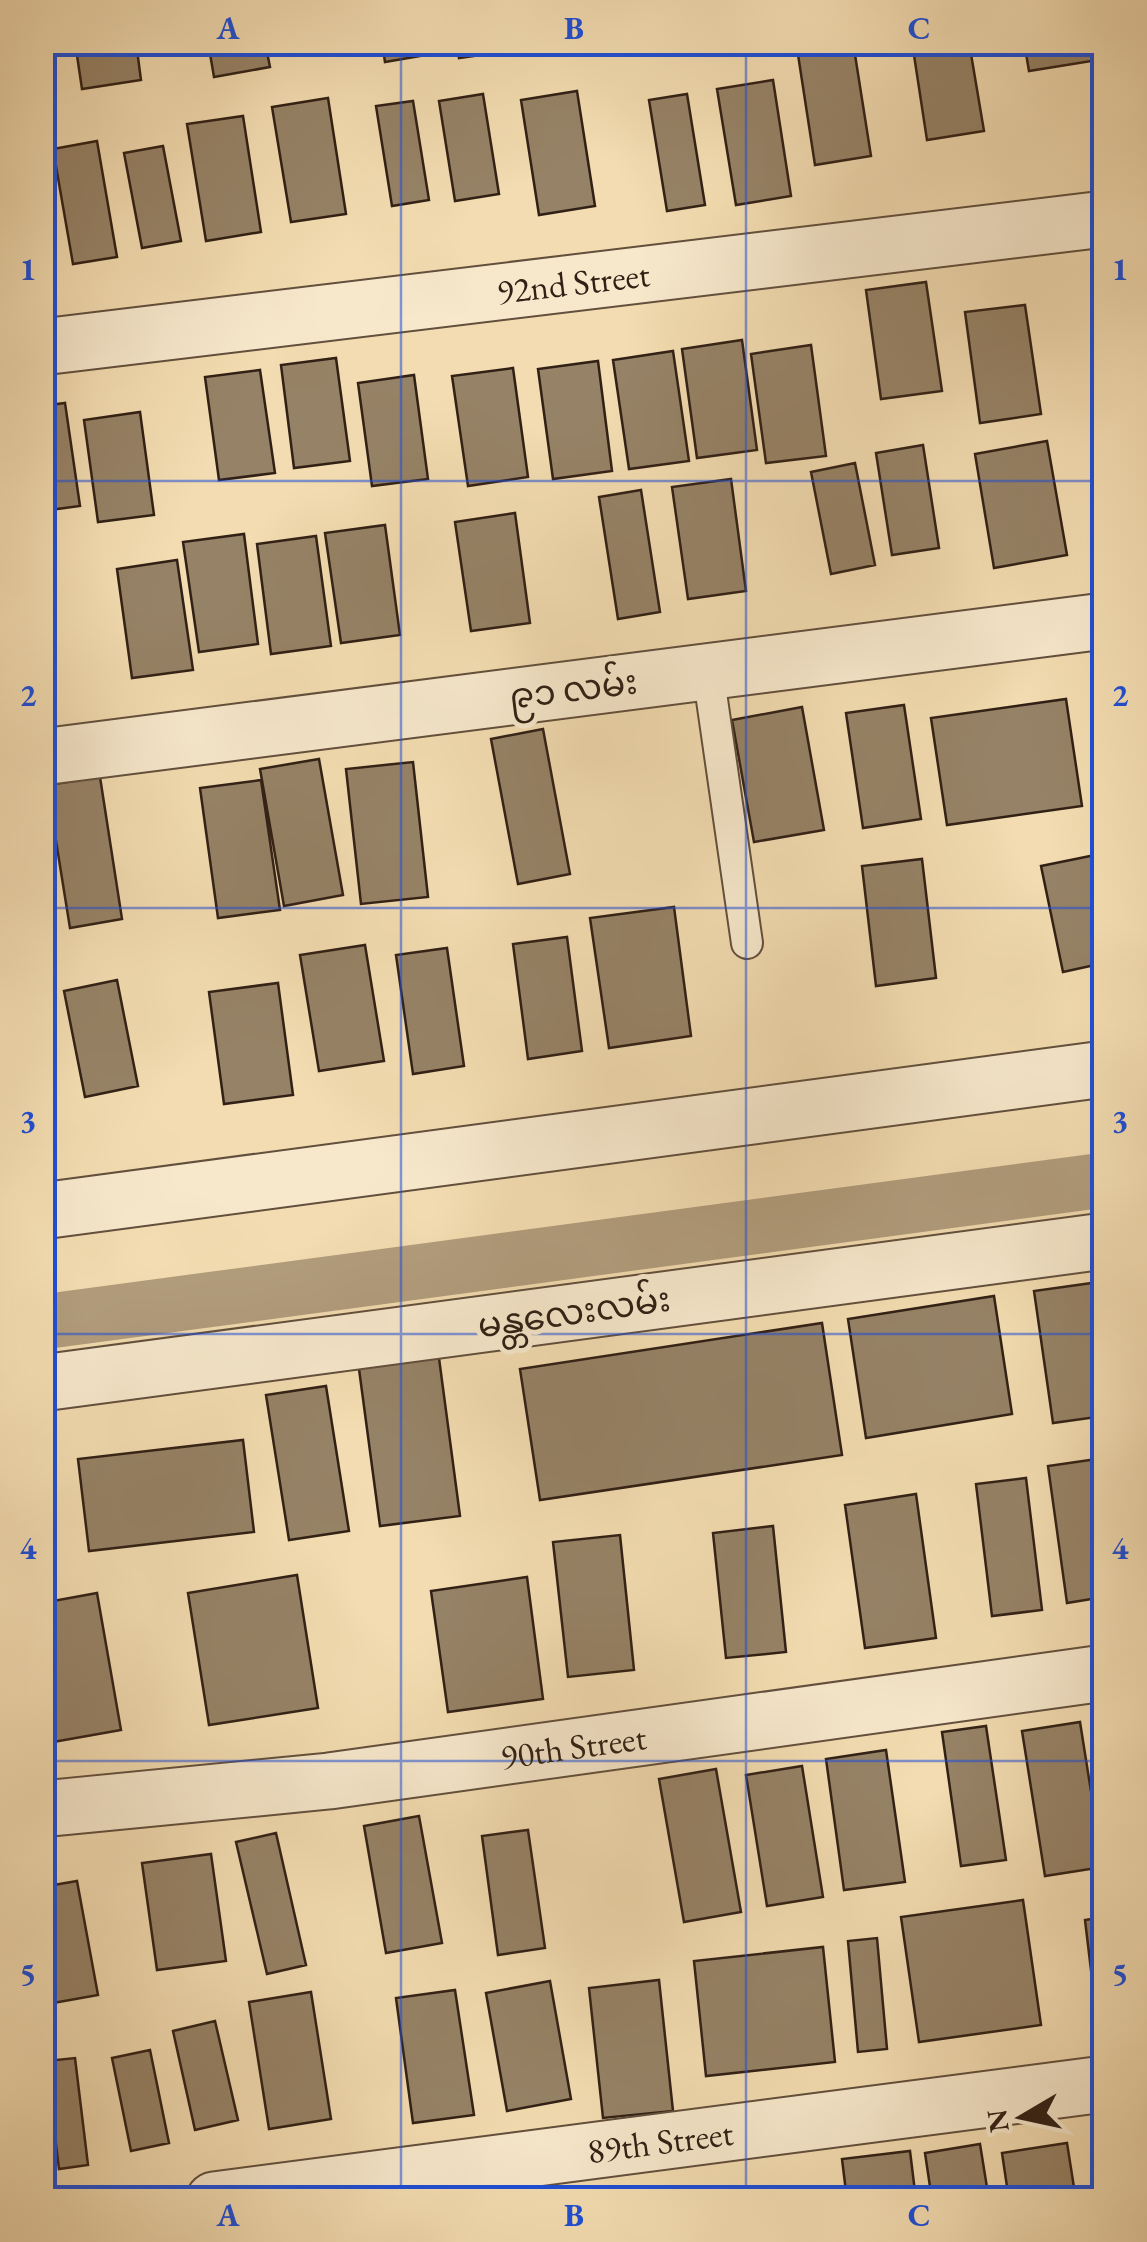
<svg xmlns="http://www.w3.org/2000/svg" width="1147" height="2242" viewBox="0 0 1147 2242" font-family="'EB Garamond','Noto Sans Myanmar',serif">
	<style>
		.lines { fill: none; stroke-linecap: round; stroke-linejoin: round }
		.canal { stroke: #b19c7c; stroke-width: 55 }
		.building { fill: #968266; stroke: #312015; stroke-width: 2.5 }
		.lane-casing { stroke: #624f3c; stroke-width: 34 }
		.street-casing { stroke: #624f3c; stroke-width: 59 }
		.lane { stroke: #f7e8cc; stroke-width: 30 }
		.street { stroke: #f7e8cc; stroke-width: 55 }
		.grid { fill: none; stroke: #1d4ed8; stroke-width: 2.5; stroke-opacity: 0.55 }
		.labels { text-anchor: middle; stroke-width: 10; stroke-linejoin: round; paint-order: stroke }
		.street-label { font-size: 35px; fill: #312015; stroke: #f7e8cc }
		.neatline { fill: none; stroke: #1d4ed8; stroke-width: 4 }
		.grid-label { font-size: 32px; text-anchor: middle; font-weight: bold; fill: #1d4ed8 }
	</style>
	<rect width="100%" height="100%" fill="#f3dcb1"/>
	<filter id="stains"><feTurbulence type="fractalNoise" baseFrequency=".002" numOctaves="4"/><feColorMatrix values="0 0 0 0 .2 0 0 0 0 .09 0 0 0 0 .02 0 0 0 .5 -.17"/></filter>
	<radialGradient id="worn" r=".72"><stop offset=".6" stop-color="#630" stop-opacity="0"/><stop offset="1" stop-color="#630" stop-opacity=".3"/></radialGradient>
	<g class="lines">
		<path class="canal" d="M 42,1322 L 1104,1180"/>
	</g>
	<path class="building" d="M 75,42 L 136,42 L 141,80 L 82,89 Z
		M 208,42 L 265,42 L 270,67 L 214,77 Z
		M 382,42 L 424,42 L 426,55 L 385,62 Z
		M 456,42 L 493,42 L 495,53 L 459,58 Z
		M 833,42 L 853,42 L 871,156 L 815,165 L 797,48 Z
		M 912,42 L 969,42 L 984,131 L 927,140 Z
		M 1024,42 L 1104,42 L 1104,59 L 1029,71 Z
		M 773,80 L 791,196 L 736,205 L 717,89 Z
		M 577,91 L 595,206 L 539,215 L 521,100 Z
		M 483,94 L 499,194 L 455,201 L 439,101 Z
		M 687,94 L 705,205 L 667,211 L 649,100 Z
		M 328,98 L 346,214 L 291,222 L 272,107 Z
		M 413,101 L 429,200 L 392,206 L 376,106 Z
		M 243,116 L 261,232 L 206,241 L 187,124 Z
		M 97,141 L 117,257 L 73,264 L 53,149 Z
		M 163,146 L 181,241 L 142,248 L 124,153 Z
		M 926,282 L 942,391 L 881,399 L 866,290 Z
		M 1025,305 L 1041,414 L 980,423 L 965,312 Z
		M 742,340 L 757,450 L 697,458 L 682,349 Z
		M 811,345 L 826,456 L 766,463 L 751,354 Z
		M 673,351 L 689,461 L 629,469 L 613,360 Z
		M 336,358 L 350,461 L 294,468 L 281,365 Z
		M 598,361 L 612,471 L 553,479 L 538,369 Z
		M 513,368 L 528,477 L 468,486 L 452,376 Z
		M 260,370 L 275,473 L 219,480 L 205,377 Z
		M 414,375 L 428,479 L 372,486 L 358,383 Z
		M 65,403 L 80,506 L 42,511 L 42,406 Z
		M 140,412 L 154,515 L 98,522 L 84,420 Z
		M 1047,441 L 1067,555 L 994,568 L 975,454 Z
		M 923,445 L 939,548 L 892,555 L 876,453 Z
		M 855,463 L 875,565 L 831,574 L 811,472 Z
		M 731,479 L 746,591 L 688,599 L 672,487 Z
		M 641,490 L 660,612 L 618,619 L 599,497 Z
		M 515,513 L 530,623 L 471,631 L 455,522 Z
		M 385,525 L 400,635 L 341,643 L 325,533 Z
		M 244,534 L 258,644 L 199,652 L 183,542 Z
		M 316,536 L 331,646 L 271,654 L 257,544 Z
		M 177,560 L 193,670 L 132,678 L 117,569 Z
		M 1066,699 L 1082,806 L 947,825 L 931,718 Z
		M 904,705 L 921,819 L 863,828 L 846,713 Z
		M 802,707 L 824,830 L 754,842 L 732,720 Z
		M 543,729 L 570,874 L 518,884 L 491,739 Z
		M 319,759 L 343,895 L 284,906 L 260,769 Z
		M 413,762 L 428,897 L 361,904 L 346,769 Z
		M 100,777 L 122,919 L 70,928 L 47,785 Z
		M 261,780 L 280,910 L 218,918 L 200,788 Z
		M 1100,854 L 1104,878 L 1104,963 L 1063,972 L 1041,866 Z
		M 922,859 L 936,978 L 876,986 L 862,866 Z
		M 674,907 L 691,1036 L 609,1048 L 590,918 Z
		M 567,937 L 582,1051 L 528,1059 L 513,944 Z
		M 365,945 L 384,1061 L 319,1071 L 300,955 Z
		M 447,948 L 464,1066 L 413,1074 L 396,955 Z
		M 117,980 L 138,1086 L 85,1097 L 64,991 Z
		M 278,983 L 293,1095 L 224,1104 L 209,992 Z
		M 1092,1283 L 1104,1376 L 1104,1416 L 1053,1423 L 1034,1291 Z
		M 994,1296 L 1012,1414 L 866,1438 L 848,1319 Z
		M 822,1323 L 842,1455 L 540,1500 L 520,1369 Z
		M 437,1343 L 460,1516 L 380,1526 L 357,1354 Z
		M 326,1386 L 349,1531 L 289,1540 L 266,1395 Z
		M 243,1440 L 254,1532 L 89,1551 L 78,1459 Z
		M 1104,1458 L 1104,1597 L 1067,1603 L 1048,1466 Z
		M 42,1466 L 52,1569 L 42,1570 Z
		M 1026,1478 L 1042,1610 L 992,1616 L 976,1484 Z
		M 916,1494 L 936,1638 L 865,1648 L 845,1505 Z
		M 773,1526 L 786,1652 L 726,1658 L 713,1533 Z
		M 620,1535 L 634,1670 L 568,1677 L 553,1542 Z
		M 297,1575 L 318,1708 L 209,1725 L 188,1593 Z
		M 527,1577 L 543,1699 L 448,1712 L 431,1591 Z
		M 97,1593 L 121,1730 L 42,1744 L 42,1603 Z
		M 1080,1722 L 1103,1867 L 1045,1876 L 1022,1731 Z
		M 986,1726 L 1006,1860 L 961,1866 L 942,1732 Z
		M 886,1750 L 905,1882 L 844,1890 L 826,1759 Z
		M 802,1766 L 823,1897 L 767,1906 L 746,1775 Z
		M 716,1769 L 741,1912 L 684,1922 L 659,1779 Z
		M 419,1816 L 442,1943 L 386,1953 L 364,1826 Z
		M 528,1830 L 545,1948 L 498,1955 L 482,1836 Z
		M 276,1833 L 306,1965 L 267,1974 L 236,1842 Z
		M 211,1854 L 226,1961 L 157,1970 L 142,1863 Z
		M 77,1881 L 98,1995 L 42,2005 L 42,1887 Z
		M 1023,1900 L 1041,2025 L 919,2042 L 901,1917 Z
		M 1104,1917 L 1104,2036 L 1099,2037 L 1085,1920 Z
		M 877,1938 L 887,2049 L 858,2052 L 848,1941 Z
		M 823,1947 L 835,2062 L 706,2076 L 694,1961 Z
		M 659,1980 L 673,2111 L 603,2118 L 589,1988 Z
		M 550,1981 L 571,2099 L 507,2111 L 486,1993 Z
		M 455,1990 L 474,2115 L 413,2123 L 396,1998 Z
		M 311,1992 L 331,2119 L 269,2129 L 249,2002 Z
		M 215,2021 L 238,2120 L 195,2130 L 173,2031 Z
		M 150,2050 L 169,2143 L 131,2151 L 112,2058 Z
		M 75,2058 L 88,2165 L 59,2169 L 46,2061 Z
		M 1067,2143 L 1076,2200 L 1009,2200 L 1002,2153 Z
		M 980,2144 L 989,2200 L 932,2200 L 925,2153 Z
		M 910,2151 L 916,2200 L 847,2200 L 842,2159 Z"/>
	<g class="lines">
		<g class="lane-casing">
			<path id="lane" d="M 708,672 L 747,943"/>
		</g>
		<g class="street-casing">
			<g id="street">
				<path id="s1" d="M 42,347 L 1104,219"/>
				<path d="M 42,757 L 1104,621"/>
				<path d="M 42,1211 L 1104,1069"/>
				<path d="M 42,1383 L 1104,1241"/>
				<path id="s2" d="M 42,1809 L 329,1781 L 1104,1673"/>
				<path id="s3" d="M 214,2200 L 1104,2084"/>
			</g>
		</g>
		<use href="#lane" class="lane"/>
		<use href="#street" class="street"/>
	</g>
	<path class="grid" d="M 401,42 L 401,2200M 746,42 L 746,2200M 42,481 L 1104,481M 42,908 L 1104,908M 42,1334 L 1104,1334M 42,1761 L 1104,1761"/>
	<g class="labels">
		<g class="street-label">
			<text dy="12" stroke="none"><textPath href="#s1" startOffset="535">92nd Street</textPath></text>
			<text transform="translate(573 689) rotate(-7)" y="12">၉၁ လမ်း</text>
			<text transform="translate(574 1312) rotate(-8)" y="12">မန္တလေးလမ်း</text>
			<text dy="12" stroke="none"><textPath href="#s2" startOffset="535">90th Street</textPath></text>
			<text dy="12" stroke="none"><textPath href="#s3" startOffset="450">89th Street</textPath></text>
		</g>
	</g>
	<rect width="1147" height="2242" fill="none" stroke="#f3dcb1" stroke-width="110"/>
	<g transform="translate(1022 2117) rotate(261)" stroke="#f7e8cc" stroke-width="8" paint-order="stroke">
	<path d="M0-8L18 38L0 25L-18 38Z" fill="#312015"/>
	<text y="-15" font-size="28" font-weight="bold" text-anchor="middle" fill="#312015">N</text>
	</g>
	<rect x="55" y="55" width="1037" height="2132" class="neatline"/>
	<g class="grid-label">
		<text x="228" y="39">A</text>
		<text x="574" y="39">B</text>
		<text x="919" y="39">C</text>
		<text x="28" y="280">1</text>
		<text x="1120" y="280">1</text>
		<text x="28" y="706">2</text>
		<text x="1120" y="706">2</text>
		<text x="28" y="1132">3</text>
		<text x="1120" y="1132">3</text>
		<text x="28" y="1559">4</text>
		<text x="1120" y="1559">4</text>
		<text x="28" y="1985">5</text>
		<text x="1120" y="1985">5</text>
		<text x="228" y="2226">A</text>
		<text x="574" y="2226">B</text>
		<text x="919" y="2226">C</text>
	</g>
	<rect width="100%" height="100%" filter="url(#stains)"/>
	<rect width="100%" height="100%" fill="url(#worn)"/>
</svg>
